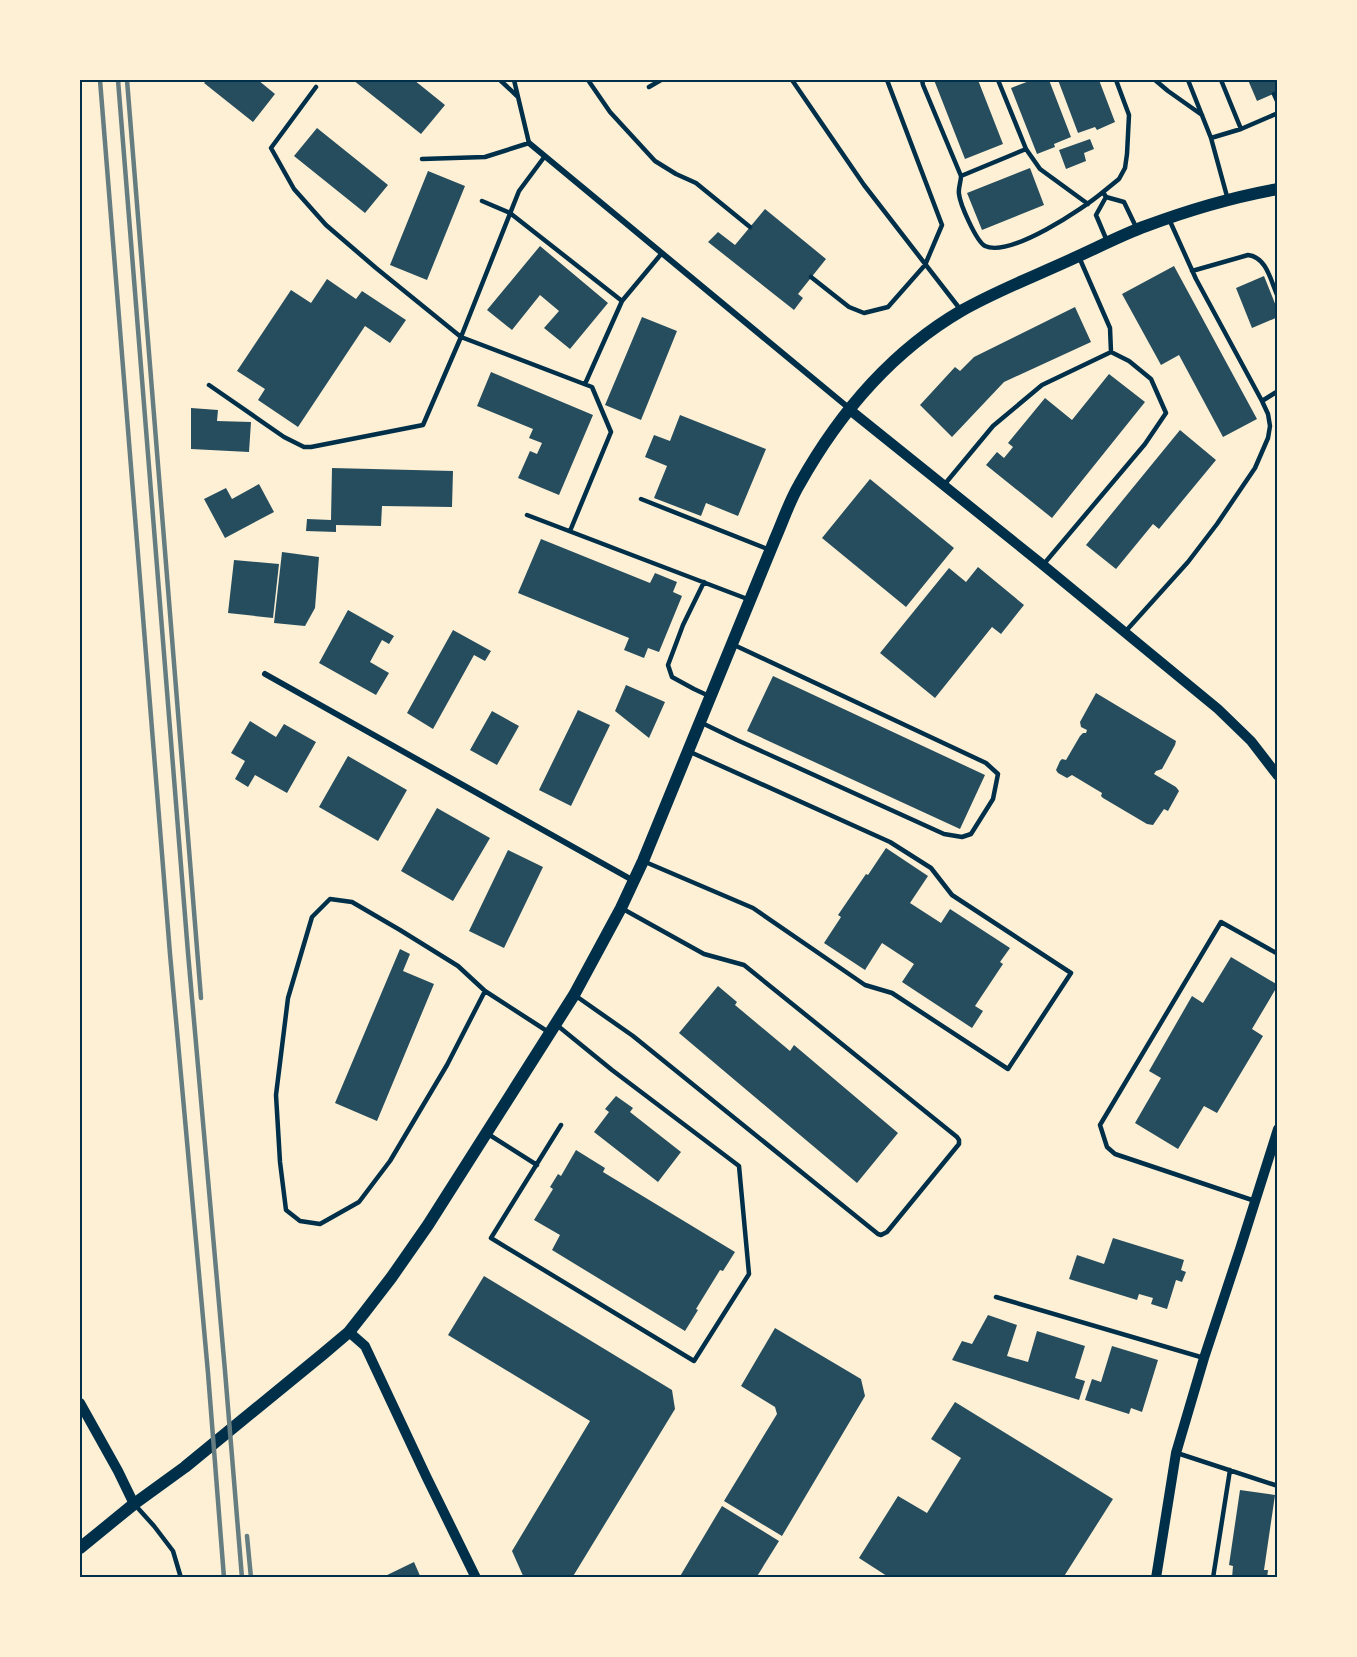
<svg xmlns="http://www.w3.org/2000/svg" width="1357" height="1657" viewBox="0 0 1357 1657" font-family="'Crimson Pro',serif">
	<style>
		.building { fill: #264d5e }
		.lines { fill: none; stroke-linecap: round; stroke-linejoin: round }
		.service { stroke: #003049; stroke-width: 4.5 }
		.minor { stroke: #003049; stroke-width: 6 }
		.tertiary { stroke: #003049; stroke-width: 10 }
		.secondary { stroke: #003049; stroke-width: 12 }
		.rail { stroke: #657d81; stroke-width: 4.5 }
		.neatline { fill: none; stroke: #003049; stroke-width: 2 }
	</style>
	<rect width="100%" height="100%" fill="#fdf0d5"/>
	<path class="building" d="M 207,80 L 258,80 L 275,94 L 253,122 L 204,83 Z
		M 353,80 L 414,80 L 445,105 L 421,134 Z
		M 934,80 L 978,80 L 1003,144 L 965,159 Z
		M 1032,80 L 1049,80 L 1071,137 L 1054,144 L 1055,147 L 1037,154 L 1011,88 Z
		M 1058,80 L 1099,80 L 1115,122 L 1097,130 L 1095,127 L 1078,133 Z
		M 1248,80 L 1278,80 L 1278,92 L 1257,101 Z
		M 317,128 L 388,185 L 365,213 L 294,156 Z
		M 1090,139 L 1094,149 L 1084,153 L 1086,161 L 1066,169 L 1059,150 Z
		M 1030,168 L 1044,205 L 982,230 L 967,193 Z
		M 428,171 L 465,186 L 427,280 L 390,265 Z
		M 765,209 L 826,259 L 798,294 L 803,298 L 794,310 L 708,242 L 718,232 L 735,245 Z
		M 540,246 L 608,303 L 570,349 L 544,328 L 559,311 L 540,295 L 512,330 L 487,310 Z
		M 1174,266 L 1257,419 L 1223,437 L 1179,355 L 1161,365 L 1122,294 Z
		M 1264,276 L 1278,311 L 1278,317 L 1252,328 L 1236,288 Z
		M 327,279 L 356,299 L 362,291 L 406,320 L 390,343 L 365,326 L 298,427 L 258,400 L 265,389 L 237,371 L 291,290 L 311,303 Z
		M 1075,307 L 1091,342 L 1004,382 L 952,437 L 920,405 L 955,367 L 960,371 L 974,357 Z
		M 642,317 L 677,331 L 641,420 L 605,405 Z
		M 491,372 L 593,415 L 559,495 L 518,478 L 530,451 L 537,454 L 542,443 L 529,438 L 533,429 L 477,406 Z
		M 1109,374 L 1145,402 L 1052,518 L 986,465 L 997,452 L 1004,458 L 1013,447 L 1008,443 L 1045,398 L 1072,420 Z
		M 191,408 L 218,410 L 217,421 L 251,422 L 249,452 L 191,449 Z
		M 680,415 L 766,449 L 738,516 L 706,503 L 701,516 L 654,498 L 667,466 L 645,457 L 654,435 L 670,441 Z
		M 1180,430 L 1216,460 L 1159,529 L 1153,524 L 1116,569 L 1086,545 Z
		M 332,468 L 453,471 L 452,507 L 382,506 L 381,526 L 336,525 L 336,532 L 306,531 L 307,519 L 331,520 Z
		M 870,479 L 954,548 L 906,607 L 822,538 Z
		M 259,484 L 274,512 L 225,538 L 204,499 L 226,488 L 232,499 Z
		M 541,539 L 650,583 L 655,573 L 677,582 L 673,592 L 682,596 L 659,652 L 648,648 L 644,658 L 624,650 L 629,638 L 518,593 Z
		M 282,552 L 319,557 L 315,608 L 305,626 L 274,623 Z
		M 234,560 L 279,564 L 273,618 L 228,613 Z
		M 978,567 L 1024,605 L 1001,634 L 992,627 L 935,698 L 880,653 L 949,568 L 966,582 Z
		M 348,610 L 394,636 L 389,644 L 382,640 L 370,662 L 389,673 L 376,695 L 319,663 Z
		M 453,630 L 491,651 L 485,661 L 474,655 L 433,729 L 407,713 Z
		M 773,676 L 985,775 L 960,829 L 747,731 Z
		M 626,685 L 665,702 L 649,738 L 615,711 Z
		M 1096,693 L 1176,741 L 1175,745 L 1162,769 L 1156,771 L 1154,774 L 1176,787 L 1179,791 L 1168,811 L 1164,809 L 1153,825 L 1147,824 L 1103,798 L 1101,796 L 1102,793 L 1072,775 L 1067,778 L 1058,773 L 1056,770 L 1060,761 L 1062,759 L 1066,760 L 1080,736 L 1083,733 L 1086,733 L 1087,730 L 1081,727 L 1080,722 Z
		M 578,710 L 610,725 L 571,806 L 539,790 Z
		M 492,711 L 519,726 L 497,765 L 470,750 Z
		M 250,721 L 276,737 L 284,724 L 316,742 L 287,793 L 255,775 L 248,787 L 235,779 L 245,761 L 231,753 Z
		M 348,756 L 407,790 L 378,841 L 319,807 Z
		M 437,808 L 490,838 L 453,901 L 401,871 Z
		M 886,848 L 928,876 L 910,903 L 941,923 L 950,909 L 1010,948 L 1000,962 L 1003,964 L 975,1006 L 983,1011 L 972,1028 L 902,982 L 914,964 L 882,943 L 865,970 L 824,943 L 841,917 L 838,915 L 866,874 L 868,875 Z
		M 508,850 L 543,867 L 504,948 L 469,931 Z
		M 400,949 L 410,954 L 403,971 L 434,984 L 377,1121 L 335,1103 Z
		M 1231,957 L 1278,985 L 1252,1029 L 1263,1036 L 1217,1113 L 1204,1106 L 1178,1149 L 1135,1123 L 1161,1078 L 1149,1071 L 1192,996 L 1203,1003 Z
		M 718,986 L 737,1002 L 735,1005 L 790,1051 L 794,1045 L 898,1133 L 857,1183 L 679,1033 Z
		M 616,1096 L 633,1108 L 630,1112 L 681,1152 L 658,1182 L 594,1132 L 609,1112 L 605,1109 Z
		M 576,1150 L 605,1168 L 603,1172 L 735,1252 L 723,1271 L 720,1270 L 696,1309 L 698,1310 L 685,1331 L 552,1250 L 560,1235 L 534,1220 L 553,1189 L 550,1187 L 558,1174 L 561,1176 Z
		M 1113,1238 L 1184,1260 L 1181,1270 L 1186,1272 L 1182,1282 L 1176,1280 L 1167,1309 L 1151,1304 L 1153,1298 L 1139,1294 L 1137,1300 L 1069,1279 L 1077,1255 L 1104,1264 Z
		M 484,1276 L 672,1390 L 675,1409 L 572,1578 L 524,1578 L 512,1551 L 590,1421 L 448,1335 Z
		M 988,1315 L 1017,1325 L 1007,1356 L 1028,1362 L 1037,1331 L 1085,1346 L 1075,1378 L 1085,1381 L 1079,1400 L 952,1360 L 962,1341 L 972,1344 Z
		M 775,1328 L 861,1379 L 865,1396 L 782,1536 L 724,1501 L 777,1414 L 775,1407 L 741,1386 Z
		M 1112,1346 L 1158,1360 L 1142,1412 L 1131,1408 L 1129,1414 L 1085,1400 L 1092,1379 L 1101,1382 Z
		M 955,1402 L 1113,1499 L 1063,1578 L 890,1578 L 859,1558 L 898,1496 L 927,1513 L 961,1458 L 931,1439 Z
		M 1240,1490 L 1275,1495 L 1264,1570 L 1268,1570 L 1267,1578 L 1232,1578 L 1233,1566 L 1229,1565 Z
		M 722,1506 L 779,1541 L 756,1578 L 679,1578 Z
		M 414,1562 L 421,1578 L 381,1578 Z"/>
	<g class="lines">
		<path class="service" d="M 500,80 L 517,96
			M 588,80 L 610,112 L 655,161 L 676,174 L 696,183 L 750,227
			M 792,80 L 864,185 L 960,309
			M 922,80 L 923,85 L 961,176 C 961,182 958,188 959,194 C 960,204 976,241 985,246 C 1010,258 1084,208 1103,192 L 1106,197 L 1124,202 L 1136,227
			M 998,80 L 1026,149
			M 1155,80 L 1168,91 L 1202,115
			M 1188,80 L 1211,138
			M 1221,80 L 1241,129
			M 316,87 L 271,148 L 294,189 L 326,225 L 376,268 L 461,337 L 592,387 L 611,432 L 570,531
			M 649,87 L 661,80
			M 1274,94 L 1278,103
			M 422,159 L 485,157 L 529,143 L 514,80
			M 961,176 L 1026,149 L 1040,169 L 1088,204
			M 1103,192 L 1119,179 L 1125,168 L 1127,154 L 1129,115 L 1116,80
			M 1106,197 L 1096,215 L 1107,241
			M 1228,200 L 1211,138 L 1241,129 L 1278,113
			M 482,201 L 510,213 L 622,301
			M 1192,271 L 1248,255 C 1267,257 1271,282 1278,297
			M 811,277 L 849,307 L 864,313 L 888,307 L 925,265 L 942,225 L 887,80
			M 585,384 L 622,301 L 662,253
			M 209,385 L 284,437 L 304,447 L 311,447 L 423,425 L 461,337 L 519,191 L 545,156
			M 1262,401 L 1278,391
			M 944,485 L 993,426 L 1042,385 L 1111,352 L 1110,328 L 1079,257
			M 641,499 L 770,550
			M 527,515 L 750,600
			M 1043,565 L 1145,444 L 1166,413 L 1151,379 L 1129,361 L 1111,352
			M 704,582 L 683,625 L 668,665 L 672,677 L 694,689 L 709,696
			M 1125,632 L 1188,562 L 1217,524 L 1255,468 L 1268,438 L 1270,426 L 1268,414 L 1262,401 L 1196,279 L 1169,219
			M 702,723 L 737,740 L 944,834 L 962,837 L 971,834 L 993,799 L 998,774 L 986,763 L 732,644
			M 643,861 L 753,908 L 865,985 L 892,993 L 1008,1069 L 1071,973 L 952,895 L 931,868 L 890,842 L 688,751
			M 485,991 L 447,1065 L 390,1161 L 359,1202 L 320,1224 L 300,1221 L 286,1210 L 280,1162 L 276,1095 L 288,998 L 312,917 L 330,899 L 352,902 L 400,930 L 458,966 L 485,991 L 550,1033
			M 576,996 L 633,1036 L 878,1234 L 881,1235 L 887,1232 L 959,1144 L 959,1140 L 957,1137 L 744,965 L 704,954 L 623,909
			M 558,1026 L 612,1070 L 739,1166 L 749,1274 L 694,1361 L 491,1238 L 561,1125
			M 488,1134 L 537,1165
			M 1255,1201 L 1115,1154 L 1107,1147 L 1100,1125 L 1221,922 L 1278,954
			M 996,1297 L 1204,1358
			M 1177,1453 L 1278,1486
			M 136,1506 L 154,1526 L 173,1551 L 181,1578
			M 1213,1578 L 1230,1470"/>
		<path class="minor" d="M 529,143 L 850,409
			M 265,674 L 634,881"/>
		<path class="tertiary" d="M 850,410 L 1043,565 L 1218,709 L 1251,741 L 1278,776
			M 349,1332 L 365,1346 L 426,1476 L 476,1578
			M 80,1403 L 118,1471 L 134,1504
			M 1156,1578 L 1176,1453 L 1204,1358 L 1240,1249 L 1278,1129"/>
		<path class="secondary" d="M 80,1548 L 134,1504 L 185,1467 L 323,1354 L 349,1332 L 364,1313 L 391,1278 L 428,1225 L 574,995 L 621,908 L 643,861 L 775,539 C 783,521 789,502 799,485 C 838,415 891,352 961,311 C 996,291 1035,276 1072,259 C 1097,248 1121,235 1146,226 C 1189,210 1233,197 1278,189"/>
		<path class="rail" d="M 100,80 L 170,954 L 208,1373 L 224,1578
			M 118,80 L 188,953 L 225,1371 L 242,1578
			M 127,80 L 201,998
			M 247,1536 L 251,1578"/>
	</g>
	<rect width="1357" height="1657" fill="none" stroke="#fdf0d5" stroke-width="162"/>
	<rect x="81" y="81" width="1195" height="1495" class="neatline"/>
</svg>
